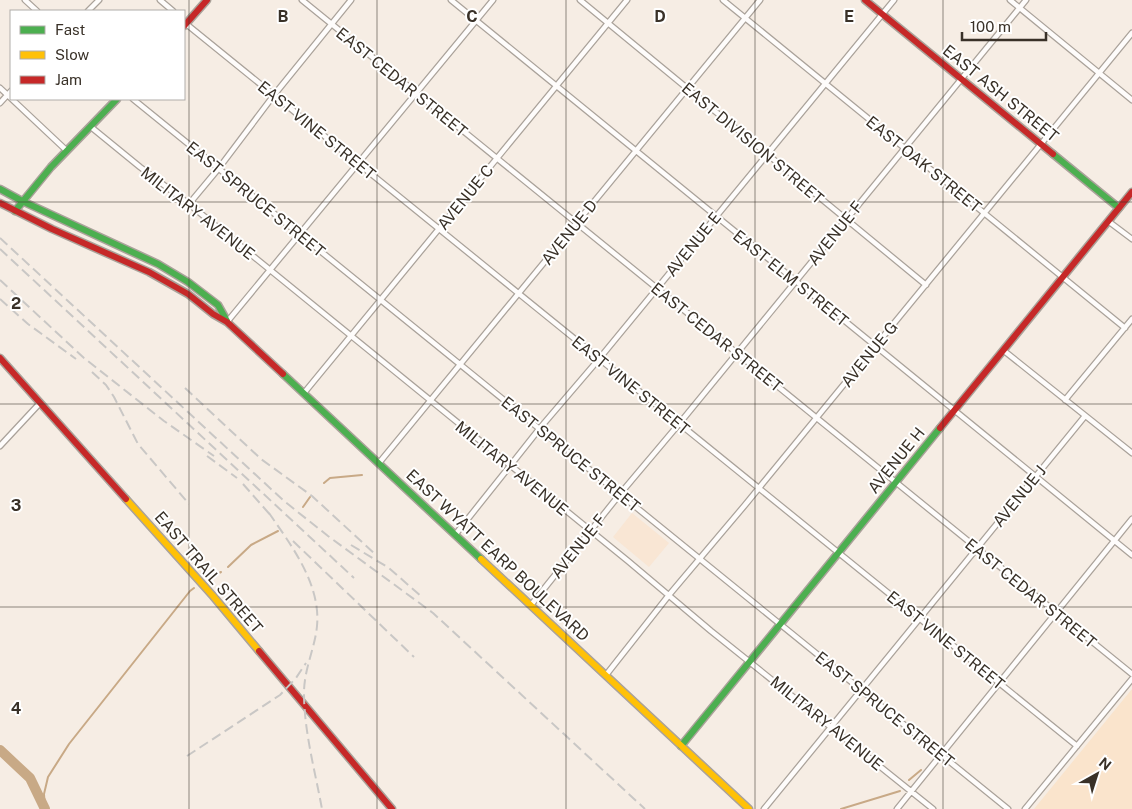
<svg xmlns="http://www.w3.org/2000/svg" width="1132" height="809" viewBox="0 0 1132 809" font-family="'Public Sans',sans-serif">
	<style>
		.built { fill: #f9e6d4 }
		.green { fill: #fae4cc }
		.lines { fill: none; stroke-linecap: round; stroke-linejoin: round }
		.stream { stroke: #c8a986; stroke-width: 2 }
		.river { stroke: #c8a986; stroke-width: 10 }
		.street-casing { stroke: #aaa29a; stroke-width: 7 }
		.fast-casing { stroke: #aaa29a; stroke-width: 9 }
		.slow-casing { stroke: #aaa29a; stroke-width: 9 }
		.jam-casing { stroke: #aaa29a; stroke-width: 9 }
		.street { stroke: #fefcfb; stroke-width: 4.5 }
		.fast { stroke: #4caf50; stroke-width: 6 }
		.slow { stroke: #ffc107; stroke-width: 6 }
		.jam { stroke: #c62828; stroke-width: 6 }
		.rail { stroke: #c9c7c5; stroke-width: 2; stroke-dasharray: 10 5; stroke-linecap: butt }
		.grid { fill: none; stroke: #393128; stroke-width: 1; stroke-opacity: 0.55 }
		.labels { text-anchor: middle; stroke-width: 4; stroke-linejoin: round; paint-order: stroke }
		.street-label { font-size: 16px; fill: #393128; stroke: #fff }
		.grid-label { font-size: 16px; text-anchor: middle; font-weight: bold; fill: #393128; stroke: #fff; stroke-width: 4; stroke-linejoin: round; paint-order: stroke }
	</style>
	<rect width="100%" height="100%" fill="#f6ede4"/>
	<path class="built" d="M 632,513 L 669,543 L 649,567 L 613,537 Z"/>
	<path class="green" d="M 1132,689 L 1132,809 L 1034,809 Z"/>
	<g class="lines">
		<path class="stream" d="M 324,483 L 330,478 L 362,475
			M 303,507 L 310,497
			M 228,567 L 251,545 L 278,531
			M 210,578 L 221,572
			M 909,780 L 921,770
			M 45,809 L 44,794 L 48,777 L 69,744 L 190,591 L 194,588
			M 841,809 L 900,791"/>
		<path class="river" d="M 0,750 L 30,778 L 45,809"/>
		<g class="street-casing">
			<path id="street" d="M 25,0 L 37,11
				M 160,0 L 173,11
				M 302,0 L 1132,674
				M 451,0 L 1132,555
				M 580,0 L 926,285
				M 723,0 L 1125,328
				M 1010,0 L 1132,100
				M 88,11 L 99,0
				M 185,23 L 1077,746
				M 0,88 L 66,150
				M 133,99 L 1008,809
				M 0,103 L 11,91
				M 91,127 L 140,167 L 189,204 L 628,561 L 711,631 L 933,809
				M 189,204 L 219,168 L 274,95 L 351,0
				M 1108,221 L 1132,239
				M 227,322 L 493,0
				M 1003,350 L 1132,453
				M 304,393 L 627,0
				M 1065,400 L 1132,319
				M 0,446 L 40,403
				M 379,463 L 760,0
				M 455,535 L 540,428 L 599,359 L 894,0
				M 531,605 L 620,494 L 679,424 L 1026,0
				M 606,675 L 669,595 L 745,505 L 1132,33
				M 764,809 L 1085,416
				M 897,809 L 1132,519
				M 1025,809 L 1132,679"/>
		</g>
		<g class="fast-casing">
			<path id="fast" d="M 1053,154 L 1119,208
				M 0,189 L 22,201 L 158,264 L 188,282 L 218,305 L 227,321
				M 15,211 L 51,167 L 117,99
				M 283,374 L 481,559
				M 681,746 L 940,428"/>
		</g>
		<g class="slow-casing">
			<path id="slow" d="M 126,499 L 213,596 L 259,651
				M 481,559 L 749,809"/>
		</g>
		<g class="jam-casing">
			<path id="jam" d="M 865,0 L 1053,154
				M 184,26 L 207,0
				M 0,203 L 52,229 L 149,272 L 188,294 L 213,314 L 227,322 L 283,374
				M 0,358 L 126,499
				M 940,428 L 1132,192
				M 259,651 L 392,809"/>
		</g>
		<use href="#street" class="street"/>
		<use href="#fast" class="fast"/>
		<use href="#slow" class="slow"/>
		<use href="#jam" class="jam"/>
		<path class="rail" d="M 0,238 L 284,501 L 328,536 L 433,613 L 645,809
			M 0,249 L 354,578
			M 0,280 L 84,358 L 164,421 L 214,456
			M 0,299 L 28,324 L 76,359
			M 92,372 L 106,385 L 114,397 L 138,444 L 189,504
			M 185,388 L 261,459 L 312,496 L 375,554
			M 207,456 L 237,478
			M 243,484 L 273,518
			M 269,513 C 291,545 321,584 317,626 C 315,648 304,669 304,693 C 304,731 315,771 322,809
			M 293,541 L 414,657
			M 351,545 L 389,568 L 423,598
			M 187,756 L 280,695 L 296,678 L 306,663"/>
	</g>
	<path class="grid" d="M 189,0 L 189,809M 377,0 L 377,809M 566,0 L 566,809M 755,0 L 755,809M 943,0 L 943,809M 0,202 L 1132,202M 0,404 L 1132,404M 0,607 L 1132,607"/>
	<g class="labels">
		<g class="street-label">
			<text transform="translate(402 82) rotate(39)" y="6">EAST CEDAR STREET</text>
			<text transform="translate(1001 93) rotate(39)" y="6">EAST ASH STREET</text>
			<text transform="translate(317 130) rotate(39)" y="6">EAST VINE STREET</text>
			<text transform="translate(753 143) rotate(40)" y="6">EAST DIVISION STREET</text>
			<text transform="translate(924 164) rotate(39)" y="6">EAST OAK STREET</text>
			<text transform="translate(465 197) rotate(-51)" y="6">AVENUE C</text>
			<text transform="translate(256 199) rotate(39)" y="6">EAST SPRUCE STREET</text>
			<text transform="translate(198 213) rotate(38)" y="6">MILITARY AVENUE</text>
			<text transform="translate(569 232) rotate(-51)" y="6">AVENUE D</text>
			<text transform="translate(835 233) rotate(-51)" y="6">AVENUE F</text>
			<text transform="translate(693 244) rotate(-51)" y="6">AVENUE E</text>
			<text transform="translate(791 278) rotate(39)" y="6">EAST ELM STREET</text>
			<text transform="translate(717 337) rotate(39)" y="6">EAST CEDAR STREET</text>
			<text transform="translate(869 354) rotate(-51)" y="6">AVENUE G</text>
			<text transform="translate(631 385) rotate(39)" y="6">EAST VINE STREET</text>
			<text transform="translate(571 454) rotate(39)" y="6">EAST SPRUCE STREET</text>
			<text transform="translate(896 460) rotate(-51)" y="6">AVENUE H</text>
			<text transform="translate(512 468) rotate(39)" y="6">MILITARY AVENUE</text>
			<text transform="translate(1019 496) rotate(-51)" y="6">AVENUE J</text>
			<text transform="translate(578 546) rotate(-51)" y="6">AVENUE F</text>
			<text transform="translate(498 555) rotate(43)" y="6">EAST WYATT EARP BOULEVARD</text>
			<text transform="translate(209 572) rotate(49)" y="6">EAST TRAIL STREET</text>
			<text transform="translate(1031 593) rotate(39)" y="6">EAST CEDAR STREET</text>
			<text transform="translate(946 640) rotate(39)" y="6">EAST VINE STREET</text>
			<text transform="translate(885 709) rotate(39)" y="6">EAST SPRUCE STREET</text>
			<text transform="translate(827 723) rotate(39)" y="6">MILITARY AVENUE</text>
		</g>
	</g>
	<g class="grid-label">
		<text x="283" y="22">B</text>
		<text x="472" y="22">C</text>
		<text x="660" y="22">D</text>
		<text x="849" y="22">E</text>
		<text x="16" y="309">2</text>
		<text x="16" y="511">3</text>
		<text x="16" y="714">4</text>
	</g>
	<rect x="10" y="10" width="175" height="90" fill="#ffffff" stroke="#b0ada9"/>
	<rect x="20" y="26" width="25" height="8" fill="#4caf50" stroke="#b0ada9"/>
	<text x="55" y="35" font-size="15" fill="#393128">Fast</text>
	<rect x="20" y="51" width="25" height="8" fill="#ffc107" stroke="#b0ada9"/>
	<text x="55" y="60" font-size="15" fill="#393128">Slow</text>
	<rect x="20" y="76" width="25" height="8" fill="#c62828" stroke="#b0ada9"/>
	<text x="55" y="85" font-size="15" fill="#393128">Jam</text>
	<g transform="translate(1097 774) rotate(39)" stroke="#ffffff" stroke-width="4" paint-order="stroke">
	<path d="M0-4L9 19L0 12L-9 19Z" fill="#393128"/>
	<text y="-8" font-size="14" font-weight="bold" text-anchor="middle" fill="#393128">N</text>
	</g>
	<path d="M962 32v8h84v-8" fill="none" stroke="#393128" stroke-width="2.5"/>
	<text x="970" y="32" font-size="15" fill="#393128" stroke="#ffffff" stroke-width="4" paint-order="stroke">100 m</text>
</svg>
